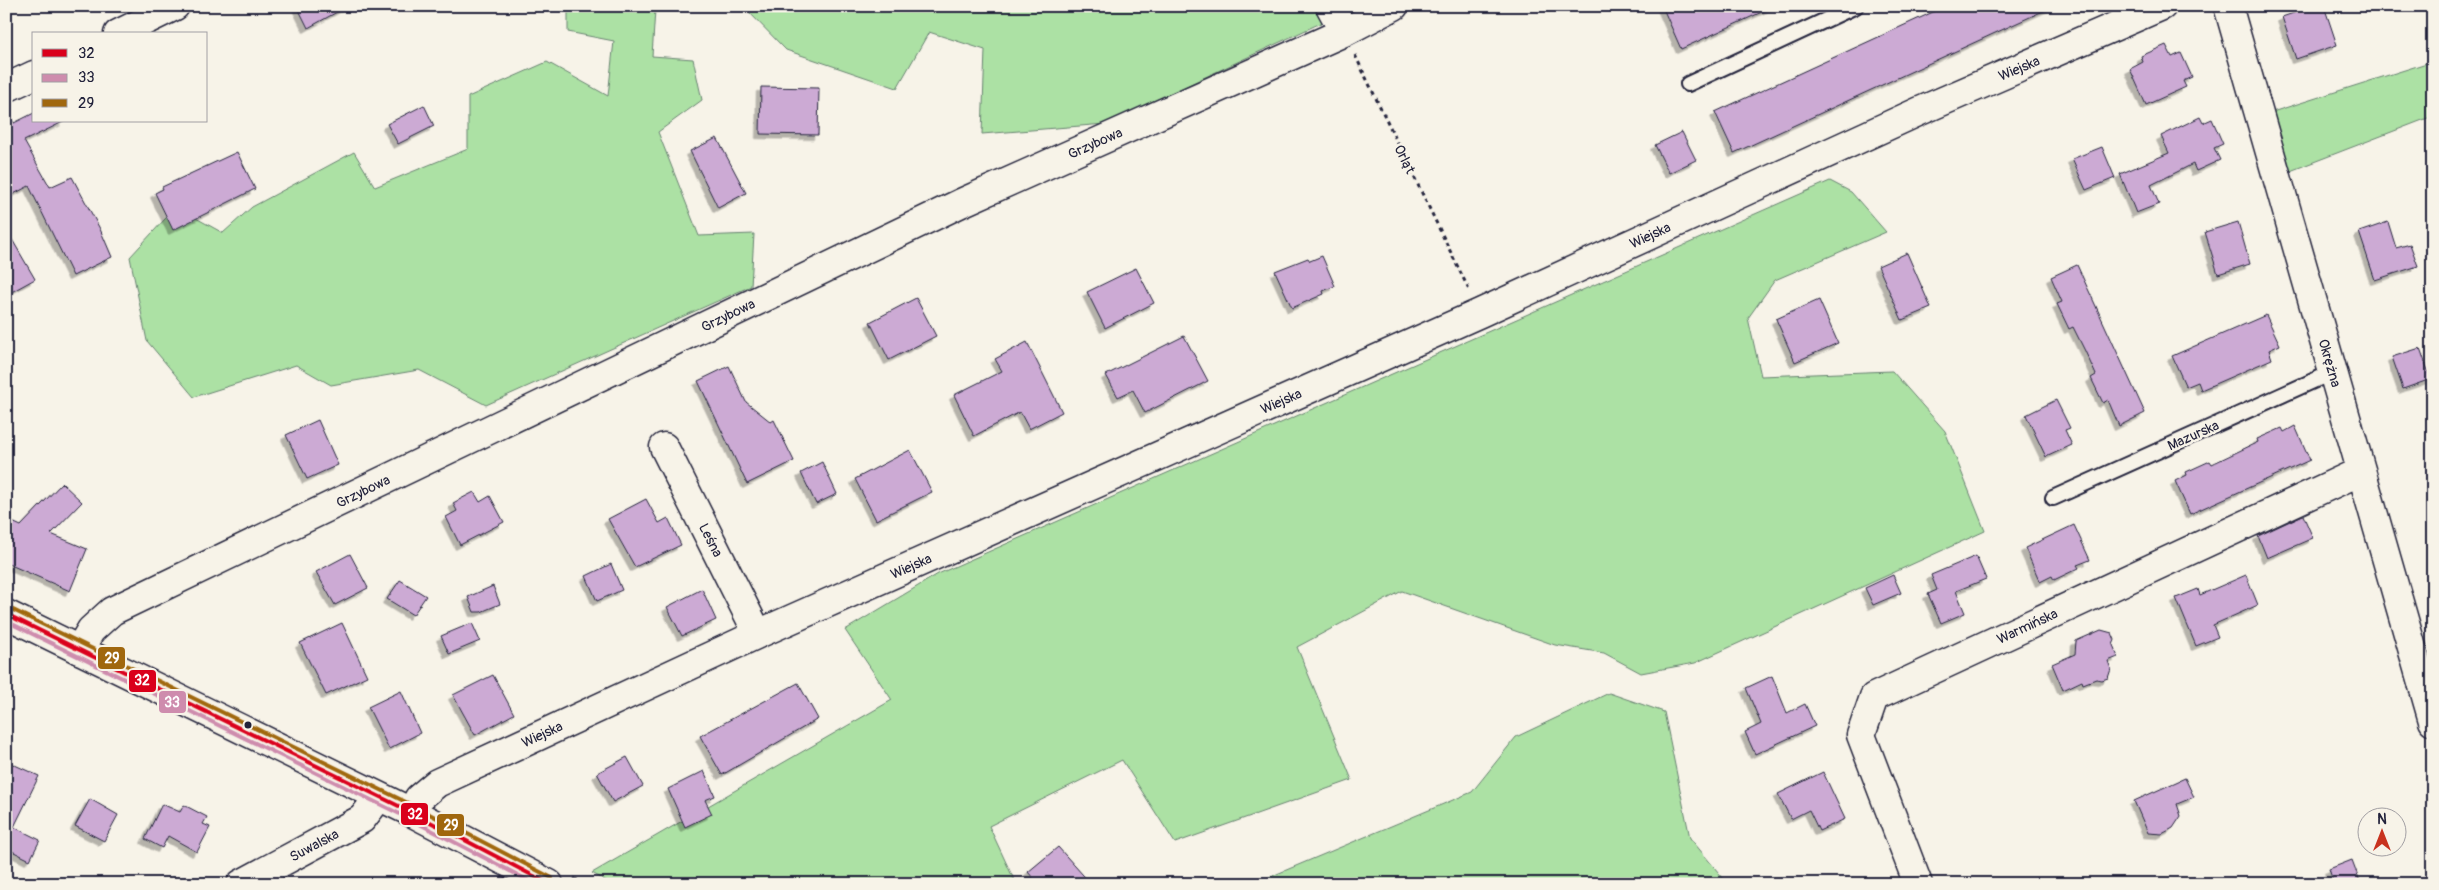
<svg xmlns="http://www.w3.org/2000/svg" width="2439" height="890" viewBox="0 0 2439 890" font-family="Pangolin,sans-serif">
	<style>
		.green { fill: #ace1a4; stroke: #678270 }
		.building { fill: #ccaad4; stroke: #22223b; filter: url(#shadow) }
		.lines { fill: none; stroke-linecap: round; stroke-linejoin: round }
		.service-casing { stroke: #22223b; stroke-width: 18 }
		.minor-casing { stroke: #22223b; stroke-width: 31 }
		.tertiary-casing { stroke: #22223b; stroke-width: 31 }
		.path { stroke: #22223b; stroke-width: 3; stroke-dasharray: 4 4; stroke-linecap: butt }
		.service { stroke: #f7f3e8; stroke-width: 14 }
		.minor { stroke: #f7f3e8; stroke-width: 28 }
		.tertiary { stroke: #f7f3e8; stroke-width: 28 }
		.bus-1-casing { stroke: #f7f3e8; stroke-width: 8 }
		.bus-2-casing { stroke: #f7f3e8; stroke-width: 8 }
		.bus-3-casing { stroke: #f7f3e8; stroke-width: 8 }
		.bus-1 { stroke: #da001b; stroke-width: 4 }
		.bus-2 { stroke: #ce8cad; stroke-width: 4 }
		.bus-3 { stroke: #a0670e; stroke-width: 4 }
		.bus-dot { fill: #22223b; stroke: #f7f3e8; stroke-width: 2 }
		.labels { text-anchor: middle; stroke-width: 5; stroke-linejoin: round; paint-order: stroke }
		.street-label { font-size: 14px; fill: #22223b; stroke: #f7f3e8 }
		.line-badge { stroke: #f7f3e8; stroke-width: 2 }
		.badge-label { font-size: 14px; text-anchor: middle; font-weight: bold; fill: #fff }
	</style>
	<defs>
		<filter id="shadow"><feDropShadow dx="-4.5" dy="4.5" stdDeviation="0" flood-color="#0004"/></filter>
	</defs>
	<rect width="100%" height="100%" fill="#f7f3e8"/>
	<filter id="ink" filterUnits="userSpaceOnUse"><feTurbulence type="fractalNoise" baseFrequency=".02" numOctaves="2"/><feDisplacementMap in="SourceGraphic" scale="10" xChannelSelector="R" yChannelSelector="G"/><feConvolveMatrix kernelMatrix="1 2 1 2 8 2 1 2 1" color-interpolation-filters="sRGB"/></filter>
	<g filter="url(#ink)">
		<path class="green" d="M 568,6 L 699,6 L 655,10 L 652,56 L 693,59 L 702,100 L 658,132 L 699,236 L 754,234 L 751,286 L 486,405 L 419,370 L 331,385 L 296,365 L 194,397 L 147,341 L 130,257 L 176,207 L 223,233 L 252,207 L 354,152 L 375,187 L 468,149 L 468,97 L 547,62 L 608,96 L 614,41 L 568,32 Z
			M 743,6 L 1357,6 L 1105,124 L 982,134 L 985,50 L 929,32 L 897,88 L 786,50 Z
			M 2433,61 L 2433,116 L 2285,173 L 2269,113 Z
			M 1830,181 L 1851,192 L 1886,232 L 1775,280 L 1748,318 L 1761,376 L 1892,371 L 1945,431 L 1985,531 L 1695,663 L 1641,673 L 1604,653 L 1555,645 L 1402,591 L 1297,647 L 1352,780 L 1175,843 L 1122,760 L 989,826 L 1016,884 L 612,884 L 592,873 L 892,700 L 845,630 L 938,574 Z
			M 1609,693 L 1664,712 L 1690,838 L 1728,884 L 1253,884 L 1472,792 L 1516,737 Z"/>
		<path class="building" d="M 297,6 L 348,6 L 308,28 Z
			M 1662,6 L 1775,6 L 1681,49 Z
			M 1946,6 L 2054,6 L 1734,153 L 1715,112 Z
			M 2314,6 L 2324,6 L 2337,45 L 2296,59 L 2282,17 Z
			M 2166,45 L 2172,57 L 2181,53 L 2192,77 L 2183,81 L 2186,87 L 2146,105 L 2130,69 L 2143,62 L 2141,56 Z
			M 761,87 L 819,88 L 818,135 L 760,134 Z
			M 424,105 L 434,126 L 398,144 L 387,124 Z
			M 6,109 L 14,123 L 34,113 L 34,121 L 65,121 L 24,141 L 50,187 L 72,177 L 100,229 L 112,257 L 73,276 L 29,186 L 6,198 Z
			M 2200,117 L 2203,123 L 2212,119 L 2223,144 L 2214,148 L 2220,160 L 2196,171 L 2193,164 L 2151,185 L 2159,204 L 2136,213 L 2120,174 L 2169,153 L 2161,136 Z
			M 1682,132 L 1696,160 L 1669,173 L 1655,145 Z
			M 717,138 L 746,193 L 718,208 L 690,151 Z
			M 2102,147 L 2115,178 L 2086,190 L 2072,159 Z
			M 237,152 L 255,189 L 173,230 L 155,193 L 163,189 L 162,187 Z
			M 2238,222 L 2250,264 L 2218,274 L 2205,232 Z
			M 2388,222 L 2396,248 L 2410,244 L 2418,266 L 2375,280 L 2359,232 Z
			M 6,229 L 35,279 L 6,295 Z
			M 1907,253 L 1931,308 L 1902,320 L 1878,266 Z
			M 1322,256 L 1335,286 L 1323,291 L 1324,294 L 1292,308 L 1275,271 L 1308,258 L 1310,261 Z
			M 2077,265 L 2145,413 L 2119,426 L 2108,400 L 2103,403 L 2091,378 L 2096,375 L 2085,351 L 2073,327 L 2069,329 L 2057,304 L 2062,302 L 2051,277 Z
			M 1136,268 L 1154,303 L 1105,328 L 1087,292 Z
			M 916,298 L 936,336 L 889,360 L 870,322 Z
			M 1819,300 L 1838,343 L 1795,362 L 1776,319 Z
			M 2266,315 L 2280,345 L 2269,350 L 2272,359 L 2201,390 L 2198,382 L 2186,387 L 2172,356 Z
			M 1184,336 L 1208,381 L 1145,413 L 1133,390 L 1118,397 L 1106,375 Z
			M 1027,342 L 1062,412 L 1029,429 L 1020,412 L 974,436 L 954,395 L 1002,371 L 995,359 Z
			M 2420,348 L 2431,379 L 2403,389 L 2392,357 Z
			M 729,366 L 746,402 L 771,422 L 774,420 L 794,461 L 747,484 L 698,381 Z
			M 2056,400 L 2070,428 L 2065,430 L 2072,445 L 2046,457 L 2026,415 Z
			M 318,420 L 338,465 L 307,479 L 286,435 Z
			M 2295,426 L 2310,460 L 2190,514 L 2175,481 L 2187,475 L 2186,472 L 2210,461 L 2212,464 L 2258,442 L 2257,439 L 2282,428 L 2284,432 Z
			M 910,450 L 932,492 L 876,520 L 855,479 Z
			M 822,462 L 837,494 L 816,504 L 801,473 Z
			M 62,483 L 82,502 L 51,534 L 87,549 L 70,591 L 6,563 L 6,519 L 21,526 Z
			M 474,492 L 480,502 L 490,496 L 504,522 L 460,545 L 446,517 L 457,511 L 453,503 Z
			M 646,499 L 659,523 L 668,518 L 681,545 L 635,567 L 608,519 Z
			M 2303,515 L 2313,538 L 2267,558 L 2258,536 Z
			M 2074,525 L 2090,560 L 2077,565 L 2079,568 L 2054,580 L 2052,576 L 2040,582 L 2025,548 Z
			M 350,554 L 368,588 L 335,605 L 316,572 Z
			M 1976,556 L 1986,579 L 1956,591 L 1965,613 L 1941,623 L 1928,594 L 1937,590 L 1931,575 Z
			M 611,564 L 622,590 L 597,601 L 586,576 Z
			M 1893,575 L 1901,593 L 1873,605 L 1865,588 Z
			M 2246,575 L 2258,605 L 2213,625 L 2218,637 L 2196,646 L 2176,598 L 2198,589 L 2200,595 Z
			M 400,580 L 426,596 L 413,615 L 387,599 Z
			M 493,586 L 500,604 L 481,612 L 474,612 L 468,597 Z
			M 702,589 L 716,620 L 682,636 L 667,607 Z
			M 342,623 L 367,676 L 326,695 L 300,643 Z
			M 472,623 L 480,641 L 449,654 L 441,636 Z
			M 2101,630 L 2112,633 L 2115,640 L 2113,645 L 2118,657 L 2108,661 L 2111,669 L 2108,678 L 2102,680 L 2096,679 L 2083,684 L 2082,681 L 2063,690 L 2052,664 L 2075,654 L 2076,641 Z
			M 493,675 L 514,714 L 475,735 L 453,695 Z
			M 1772,676 L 1787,713 L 1805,704 L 1815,726 L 1755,754 L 1745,732 L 1761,724 L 1746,688 Z
			M 798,683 L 818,719 L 722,775 L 700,736 Z
			M 401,691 L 420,733 L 389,749 L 368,707 Z
			M 627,757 L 643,786 L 613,802 L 597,773 Z
			M 6,761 L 39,776 L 14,827 L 40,840 L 30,860 L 6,848 Z
			M 704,771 L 715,796 L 705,800 L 712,814 L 685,827 L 668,789 Z
			M 1823,772 L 1845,819 L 1819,831 L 1809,810 L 1791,819 L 1778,794 Z
			M 2185,778 L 2194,797 L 2177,804 L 2181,816 L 2173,828 L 2162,834 L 2148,833 L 2134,801 Z
			M 90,799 L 118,815 L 104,841 L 75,826 Z
			M 162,804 L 180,812 L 184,805 L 207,817 L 203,824 L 210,827 L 197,852 L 168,836 L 162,848 L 145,839 Z
			M 1058,847 L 1091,884 L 1038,884 L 1028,872 Z
			M 2352,860 L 2361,884 L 2334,884 L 2329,869 Z"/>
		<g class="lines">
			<g class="service-casing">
				<path id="service" d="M 1688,84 L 1856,6
					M 2053,498 L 2333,372"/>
			</g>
			<g class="minor-casing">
				<path id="minor" d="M 1330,6 L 1344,32
					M 2228,6 L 2433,721
					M 118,34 L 175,6
					M 6,88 L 34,75
					M 664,447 L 758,634
					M 79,650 L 91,630 L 112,611 L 961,203 L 1344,32 L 1394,6
					M 411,812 L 419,798 L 437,783 L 758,634 L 1480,313 L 1920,111 L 2162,6
					M 241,884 L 362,819 L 379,797
					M 1918,884 L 1861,735 L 1874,697 L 2361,471"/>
			</g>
			<g class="tertiary-casing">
				<path id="tertiary" d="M 6,614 L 411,812 L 549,884"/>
			</g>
			<path class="path" d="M 1355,55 L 1470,292
				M 574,878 L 584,884"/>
			<use href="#service" class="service"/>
			<use href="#minor" class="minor"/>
			<use href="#tertiary" class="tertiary"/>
			<g class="bus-1-casing">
				<path id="bus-1" d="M 6,614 L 411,812 L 549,884"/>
			</g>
			<g class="bus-2-casing">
				<path id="bus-2" d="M 6,621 L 408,818 L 535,884"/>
			</g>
			<g class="bus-3-casing">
				<path id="bus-3" d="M 9,608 L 414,806 L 552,878"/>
			</g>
			<use href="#bus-1" class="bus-1"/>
			<use href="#bus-2" class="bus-2"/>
			<use href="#bus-3" class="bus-3"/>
		</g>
	</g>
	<circle class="bus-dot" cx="248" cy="725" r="4.5"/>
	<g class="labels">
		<g class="street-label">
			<text transform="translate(2019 68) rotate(-23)" y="5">Wiejska</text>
			<text transform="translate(1095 143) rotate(-24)" y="5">Grzybowa</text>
			<text transform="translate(1405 159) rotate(64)" y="5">Orląt</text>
			<text transform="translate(1650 235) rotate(-25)" y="5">Wiejska</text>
			<text transform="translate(728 315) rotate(-26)" y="5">Grzybowa</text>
			<text transform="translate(2330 363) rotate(74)" y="5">Okrężna</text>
			<text transform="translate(1281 401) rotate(-24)" y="5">Wiejska</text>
			<text transform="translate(2193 435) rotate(-24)" y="5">Mazurska</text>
			<text transform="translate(363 491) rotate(-26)" y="5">Grzybowa</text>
			<text transform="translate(711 540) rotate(63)" y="5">Leśna</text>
			<text transform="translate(911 566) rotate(-24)" y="5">Wiejska</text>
			<text transform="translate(2027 626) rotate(-25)" y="5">Warmińska</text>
			<text transform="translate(542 734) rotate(-25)" y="5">Wiejska</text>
			<text transform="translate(314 845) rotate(-28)" y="5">Suwalska</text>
		</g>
	</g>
	<g class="line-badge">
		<rect x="97" y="646" width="29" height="24" rx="5" fill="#a0670e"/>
		<rect x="128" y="669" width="29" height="24" rx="5" fill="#da001b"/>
		<rect x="158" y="690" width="29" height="24" rx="5" fill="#ce8cad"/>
		<rect x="400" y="802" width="29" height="24" rx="5" fill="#da001b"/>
		<rect x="436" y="813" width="29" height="24" rx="5" fill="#a0670e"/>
	</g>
	<g class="badge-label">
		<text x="112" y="663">29</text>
		<text x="142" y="685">32</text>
		<text x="172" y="707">33</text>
		<text x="415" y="819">32</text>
		<text x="451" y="830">29</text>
	</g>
	<rect width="2439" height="890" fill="none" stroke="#f7f3e8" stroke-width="25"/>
	<rect x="12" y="12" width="2414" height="865" fill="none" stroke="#22223b" stroke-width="2" filter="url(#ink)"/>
	<rect x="32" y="32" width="175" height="90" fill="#f7f3e8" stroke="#a29fa3"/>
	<rect x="42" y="49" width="25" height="8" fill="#da001b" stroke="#a29fa3"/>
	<text x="78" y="58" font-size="15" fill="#22223b">32</text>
	<rect x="42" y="74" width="25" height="8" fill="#ce8cad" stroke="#a29fa3"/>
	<text x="78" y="82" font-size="15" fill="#22223b">33</text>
	<rect x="42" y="99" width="25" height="8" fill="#a0670e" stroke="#a29fa3"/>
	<text x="78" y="108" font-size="15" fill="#22223b">29</text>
	<g transform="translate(2382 832)"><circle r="24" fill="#f7f3e8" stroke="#a29fa3"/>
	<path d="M0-4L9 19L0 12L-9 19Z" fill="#c8321e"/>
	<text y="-8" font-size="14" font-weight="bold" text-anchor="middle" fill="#22223b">N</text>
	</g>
</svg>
